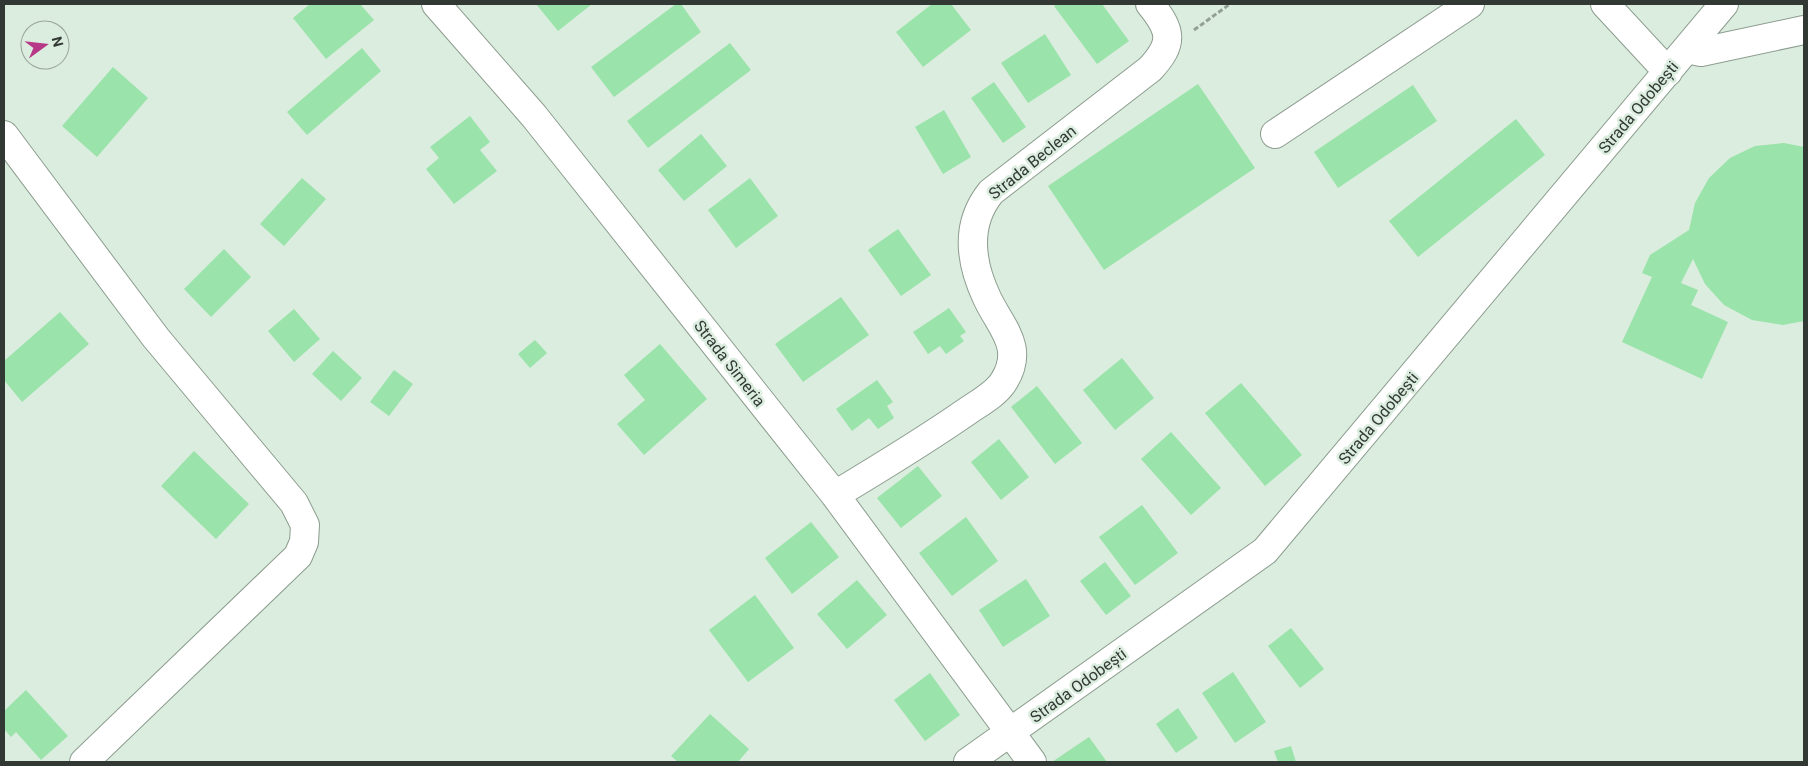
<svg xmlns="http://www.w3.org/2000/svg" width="1808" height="766" viewBox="0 0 1808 766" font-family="Roboto,sans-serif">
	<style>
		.building { fill: #9ae3aa }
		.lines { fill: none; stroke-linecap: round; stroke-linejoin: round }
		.minor-casing { stroke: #8c9d8f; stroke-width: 30 }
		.path { stroke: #93a095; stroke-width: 3; stroke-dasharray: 5 2.5; stroke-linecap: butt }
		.minor { stroke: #fff; stroke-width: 28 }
		.labels { text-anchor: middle; stroke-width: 5; stroke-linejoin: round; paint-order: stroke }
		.street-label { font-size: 16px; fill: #323934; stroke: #dbedde }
	</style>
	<rect width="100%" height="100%" fill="#dbedde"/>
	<path class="building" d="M 310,4 L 360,4 L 374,20 L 326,59 L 293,18 Z
		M 536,4 L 592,4 L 558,31 Z
		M 676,4 L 681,4 L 701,32 L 614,97 L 591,67 Z
		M 932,4 L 951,4 L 971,30 L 923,67 L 896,32 Z
		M 1057,4 L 1102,4 L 1129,41 L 1097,64 L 1054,6 Z
		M 1045,34 L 1071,75 L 1028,103 L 1001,63 Z
		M 730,43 L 751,70 L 648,148 L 627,121 Z
		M 362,48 L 381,71 L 307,135 L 287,112 Z
		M 113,67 L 148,98 L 97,157 L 62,126 Z
		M 994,82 L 1026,127 L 1003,143 L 971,98 Z
		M 1198,84 L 1255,168 L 1104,270 L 1048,186 Z
		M 1413,85 L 1437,121 L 1338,188 L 1314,152 Z
		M 944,110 L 971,157 L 943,174 L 915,127 Z
		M 470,116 L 490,142 L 480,150 L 497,171 L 454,204 L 426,169 L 439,158 L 430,147 Z
		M 1516,119 L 1545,155 L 1418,257 L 1389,221 Z
		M 701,134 L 727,166 L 684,201 L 658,170 Z
		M 1784,143 L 1804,147 L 1804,321 L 1783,325 L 1752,320 L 1724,305 L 1705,284 L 1693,259 L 1681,283 L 1698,290 L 1691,305 L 1728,322 L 1702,379 L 1622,342 L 1652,277 L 1642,273 L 1650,255 L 1689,230 L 1695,203 L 1709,178 L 1730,158 L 1755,146 Z
		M 302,178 L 326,199 L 284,246 L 260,224 Z
		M 750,178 L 778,216 L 736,248 L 708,210 Z
		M 898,229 L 931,275 L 901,296 L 868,250 Z
		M 224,249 L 251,277 L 211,317 L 184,289 Z
		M 841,297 L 869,335 L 803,382 L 775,344 Z
		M 949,308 L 966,332 L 960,336 L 964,341 L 946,354 L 940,346 L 928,354 L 913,332 Z
		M 294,309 L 320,339 L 294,362 L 268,331 Z
		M 60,312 L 89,344 L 22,402 L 4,380 L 4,361 Z
		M 535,340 L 547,353 L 530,368 L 518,354 Z
		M 660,344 L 707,399 L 644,455 L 617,424 L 645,400 L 624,375 Z
		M 333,351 L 362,378 L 341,401 L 312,374 Z
		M 1122,358 L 1154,398 L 1115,430 L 1083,390 Z
		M 394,370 L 413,384 L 389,416 L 370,402 Z
		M 877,380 L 893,402 L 887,406 L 894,418 L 878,429 L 869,418 L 852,431 L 836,409 Z
		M 1241,383 L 1302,455 L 1265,486 L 1205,413 Z
		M 1037,386 L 1082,443 L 1055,464 L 1011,407 Z
		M 1171,432 L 1221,488 L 1191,515 L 1141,459 Z
		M 999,439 L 1029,477 L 1001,500 L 971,462 Z
		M 194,451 L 249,504 L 216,539 L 161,486 Z
		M 918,466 L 942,496 L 901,528 L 877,498 Z
		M 1142,505 L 1178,553 L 1135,585 L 1099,537 Z
		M 966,517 L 998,561 L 952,596 L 919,553 Z
		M 811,522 L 839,557 L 792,594 L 765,558 Z
		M 1105,562 L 1131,596 L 1106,615 L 1080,581 Z
		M 1026,579 L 1050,616 L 1003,647 L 979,610 Z
		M 857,580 L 887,615 L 847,649 L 817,614 Z
		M 755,595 L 794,648 L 748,682 L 709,630 Z
		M 1291,628 L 1324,669 L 1300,688 L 1268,646 Z
		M 1233,672 L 1266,722 L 1235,743 L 1202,693 Z
		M 930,673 L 960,715 L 925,741 L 894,700 Z
		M 26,690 L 68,736 L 41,760 L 16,732 L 11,737 L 4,729 L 4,711 Z
		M 1178,708 L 1198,738 L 1176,753 L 1156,724 Z
		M 710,714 L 749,749 L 738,762 L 678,762 L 671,756 Z
		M 1089,737 L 1107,762 L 1052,762 Z
		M 1291,746 L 1296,762 L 1278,762 L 1274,751 Z"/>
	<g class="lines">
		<g class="minor-casing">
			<path id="minor" d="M 436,4 L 534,116 L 835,495 L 1032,762
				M 1605,4 L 1668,72
				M 1690,46 L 1696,51 L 1701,52 L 1804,30
				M 1275,134 L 1470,4
				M 4,135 L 156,338 L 294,503 L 305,525 L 304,542 L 298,556 L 84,762
				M 835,495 C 880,468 926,440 969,410 C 981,402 997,393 1004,381 C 1025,347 1001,328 987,298 C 970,262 965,224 991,192 L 1150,69 C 1174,43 1172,31 1150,4
				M 968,762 L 1265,551 L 1724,4"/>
		</g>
		<path class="path" d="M 1194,30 L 1230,4"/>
		<use href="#minor" class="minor"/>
	</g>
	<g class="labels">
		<g class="street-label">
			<text transform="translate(1638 107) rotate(-50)" y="6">Strada Odobești</text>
			<text transform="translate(1032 162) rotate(-39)" y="6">Strada Beclean</text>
			<text transform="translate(730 363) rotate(52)" y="6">Strada Simeria</text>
			<text transform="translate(1378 418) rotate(-50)" y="6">Strada Odobești</text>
			<text transform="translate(1078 685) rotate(-36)" y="6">Strada Odobești</text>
		</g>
	</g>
	<rect width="1808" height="766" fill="none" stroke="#323934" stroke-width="10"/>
	<g transform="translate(45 45) rotate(75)"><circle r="24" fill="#dbedde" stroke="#97a59a"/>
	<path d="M0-4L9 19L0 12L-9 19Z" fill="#b73886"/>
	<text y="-8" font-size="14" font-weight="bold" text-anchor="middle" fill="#323934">N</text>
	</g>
</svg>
